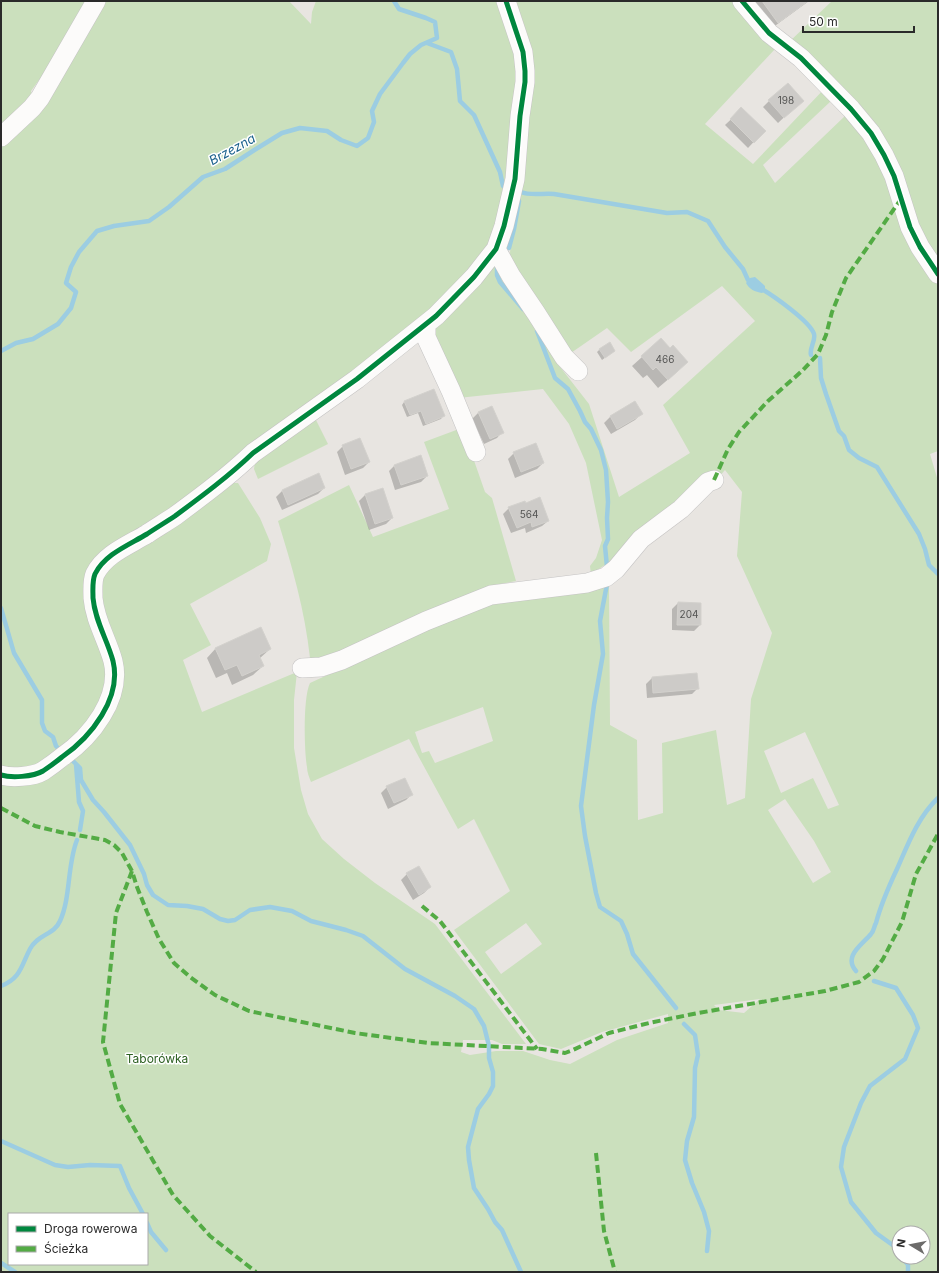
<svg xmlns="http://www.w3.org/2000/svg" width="939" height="1273" viewBox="0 0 939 1273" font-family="Inter,sans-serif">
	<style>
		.green { fill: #cbe0bd; fill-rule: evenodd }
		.water { fill: #9ccde2 }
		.shadow { fill: #0003 }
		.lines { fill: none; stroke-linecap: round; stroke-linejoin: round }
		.stream { stroke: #9ccde2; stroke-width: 4.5 }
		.building { fill: #cdcbc8; stroke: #d3d1cd }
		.minor-casing { stroke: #c4c3c3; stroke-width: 20 }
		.minor { stroke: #fcfbfa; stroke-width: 19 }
		.quiet { stroke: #53ab44; stroke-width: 4; stroke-dasharray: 8 4; stroke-linecap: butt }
		.cycleway-casing { stroke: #fff; stroke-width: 8 }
		.cycleway { stroke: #00873e; stroke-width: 5 }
		.labels { text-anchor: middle; stroke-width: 3; stroke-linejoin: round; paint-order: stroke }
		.number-label { font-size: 10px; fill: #545453 }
		.park-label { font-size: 12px; fill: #2d6022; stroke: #fff }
		.water-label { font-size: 13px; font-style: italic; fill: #1c628d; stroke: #fff }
	</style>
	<rect width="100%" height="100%" fill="#e8e5e1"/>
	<path class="green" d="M 1,1 L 89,1 L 42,80 L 39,80 L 31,91 L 32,96 L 1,129 Z
		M 106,1 L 289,1 L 311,24 L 312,12 L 316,1 L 500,1 L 519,66 L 509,163 L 492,246 L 446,301 L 158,518 L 97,557 L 109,683 L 84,728 L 40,765 L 1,769 L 1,143 L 25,126 L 43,109 Z
		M 518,1 L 733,1 L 771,43 L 775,49 L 705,124 L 753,164 L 826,87 L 868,137 L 930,273 L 938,285 L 938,451 L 930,454 L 938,481 L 938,1272 L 1,1272 L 1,782 L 57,769 L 67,766 L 116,710 L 121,690 L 100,608 L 102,574 L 115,559 L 230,483 L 238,483 L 260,518 L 271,544 L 267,561 L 190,604 L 211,645 L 183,660 L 202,712 L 297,672 L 294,700 L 294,748 L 301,790 L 308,814 L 322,839 L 344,859 L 375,883 L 435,924 L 526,1044 L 502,1044 L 492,1040 L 463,1040 L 461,1052 L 470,1055 L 496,1051 L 523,1051 L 550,1060 L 570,1064 L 617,1040 L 668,1023 L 668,1014 L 602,1032 L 561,1049 L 539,1044 L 454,930 L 510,891 L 474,819 L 458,829 L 409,739 L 311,782 C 309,777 307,772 307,767 C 304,750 303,697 310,683 L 480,605 L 609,586 L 610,725 L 637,740 L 638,820 L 663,813 L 662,743 L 716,730 L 727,805 L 745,798 L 751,699 L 772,633 L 737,556 L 742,492 L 725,470 L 718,478 L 617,557 L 591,574 L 590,566 L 596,558 L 602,540 L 586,463 L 569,424 L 543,389 L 458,398 L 428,334 L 494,265 L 503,270 L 557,363 L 589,404 L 619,497 L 690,453 L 663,405 L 755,321 L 722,286 L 631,352 L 607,328 L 568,355 L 535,302 L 510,255 L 511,229 L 518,176 L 514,7 ZM 831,101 L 845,116 L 775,183 L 763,165 ZM 483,707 L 493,741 L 435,763 L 429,751 L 422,753 L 415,732 ZM 805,732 L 839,805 L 828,809 L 813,778 L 781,793 L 764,751 ZM 785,799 L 814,841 L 831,872 L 813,883 L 768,810 ZM 526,923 L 542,944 L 501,974 L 485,952 ZM 760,999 L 744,1013 L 719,1010 L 714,1005 ZM 9,1214 L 147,1214 L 147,1264 L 9,1264 ZM 899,1233 L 923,1233 L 923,1257 L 899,1257 Z
		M 832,1 L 938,1 L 938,263 L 923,241 L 889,152 L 788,43 Z
		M 314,416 L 328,444 L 258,479 L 254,469 L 255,462 Z
		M 459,429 L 463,429 L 485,492 L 492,498 L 516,581 L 500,584 L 469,594 L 317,661 L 310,658 C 305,611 292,566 278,521 L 349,485 L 373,537 L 449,509 L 424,442 Z"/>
	<path class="water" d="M 755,277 L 765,286 L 765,291 L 762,293 C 755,292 749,289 746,283 L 750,278 Z"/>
	<path class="shadow" d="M 757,1 L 809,1 L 772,28 L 754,4 Z
		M 769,101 L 796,106 L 778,123 L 763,107 Z
		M 742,109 L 764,131 L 748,148 L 725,125 Z
		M 661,340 L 678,371 L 658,388 L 647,375 L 643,378 L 632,366 Z
		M 600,349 L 614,351 L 602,360 L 597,352 Z
		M 433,391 L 443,416 L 441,419 L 423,426 L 418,413 L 407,417 L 402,405 L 404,402 Z
		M 635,402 L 641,414 L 635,420 L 611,434 L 604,423 L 610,417 Z
		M 478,413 L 502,432 L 497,438 L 484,444 L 472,419 Z
		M 343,446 L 369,462 L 363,468 L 345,475 L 337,452 Z
		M 514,453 L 543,463 L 537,469 L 515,478 L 508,459 Z
		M 395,465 L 427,476 L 421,482 L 395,490 L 389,471 Z
		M 318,475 L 324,488 L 318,494 L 282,510 L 276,497 L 282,491 Z
		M 382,489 L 392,518 L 386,524 L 369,530 L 359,501 L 365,495 Z
		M 509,508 L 548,521 L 542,526 L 526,533 L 525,528 L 511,533 L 503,514 Z
		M 678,603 L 700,625 L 694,631 L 672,630 L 672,609 Z
		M 216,648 L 270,649 L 259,659 L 263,666 L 253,675 L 232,685 L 227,673 L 216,678 L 207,658 Z
		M 652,678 L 698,688 L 692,694 L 647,698 L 646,684 Z
		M 387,787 L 412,794 L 406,800 L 388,809 L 381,793 Z
		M 418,867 L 430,887 L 424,893 L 413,900 L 401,880 L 407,874 Z"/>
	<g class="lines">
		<path class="stream" d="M 427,43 L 451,52 L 457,69 L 460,101 L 474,115 L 500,172 L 503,186 L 507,187
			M 521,192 C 530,196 543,193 554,194 L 667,213 L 687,212 L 708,221 L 725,247 L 743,269 L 748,280 L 752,283
			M 509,248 L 514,229 L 519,201
			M 497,266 L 497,275 L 500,282 L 523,309
			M 760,288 C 772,295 810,321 814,334 C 816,341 809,348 811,355
			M 537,331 L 555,378 L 568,389 L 580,411 L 585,422 L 591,429 L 601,450 L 606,470 L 608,502 L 607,518 L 608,539 L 605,546 L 607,567
			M 1,351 L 16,343 L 33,339 L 58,324 L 71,308 L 76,292 L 66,283 L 71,267 L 79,252 L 97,231 L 114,226 L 149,221 L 169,207 L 203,177 L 225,169 L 256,149 L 282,133 L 300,128 L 327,131 L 341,140 L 357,146 L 368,138 L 374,122 L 372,111 L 380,94 L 403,63 L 410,54 L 421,45 L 437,38 L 435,22 L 426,18 L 399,9 L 394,1
			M 820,358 L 821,378 L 826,394 L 839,431 L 844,436 L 849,450 L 859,458 L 877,467 L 919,534 L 925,549 L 929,565 L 938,574
			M 607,584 L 600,621 L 603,654 L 594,705 L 581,806 L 585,836 L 596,893 L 600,907 L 621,921 L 627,934 L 633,954 L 676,1008
			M 1,608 L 14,653 L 42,700 L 42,723 L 45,731 L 53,737 L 56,746 L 60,750
			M 72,760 L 80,768 L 81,780 L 93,800 L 104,812 L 130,845 L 144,874 L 147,885 L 153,895 L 168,905 L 187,906 L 203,909 L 220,919 L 228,921 L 235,920 L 250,910 L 270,907 L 292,911 L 311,921 L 346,930 L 363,936 L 405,969 L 455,996 L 474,1009 L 484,1026 L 489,1046 L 489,1058 L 493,1072 L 493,1086 L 489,1094 L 478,1109 L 468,1147 L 469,1160 L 474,1188 L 488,1209 L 495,1222 L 502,1230 L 521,1272
			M 76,764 L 79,802 L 83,811 L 80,830
			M 856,971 C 843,956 862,945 871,934 C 874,931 874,926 876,923 C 881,904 889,886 897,869 C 908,844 918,817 938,798
			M 874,981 L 896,988 L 913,1015 L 918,1028 L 905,1059 L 870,1086 L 861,1103 L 844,1147 L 841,1167 L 851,1202 L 876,1233 L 894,1246 L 899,1253
			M 1,986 C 21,978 21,966 30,949 C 38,934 54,935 60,921 C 71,897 67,865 77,840
			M 684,1024 L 695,1035 L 698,1055 L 695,1068 L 694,1117 L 687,1141 L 685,1160 L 692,1183 L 704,1212 L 709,1231 L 707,1251
			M 1,1141 L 55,1165 L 68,1167 L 90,1165 L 120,1166 L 129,1188 L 143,1214
			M 147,1223 L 151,1232 L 166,1250
			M 902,1257 L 908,1265 L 908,1272
			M 1,1263 L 15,1272"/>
	</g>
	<path class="building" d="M 762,1 L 808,1 L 778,23 Z
		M 788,83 L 804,101 L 784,118 L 768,100 Z
		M 741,107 L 766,131 L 754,143 L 730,119 Z
		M 661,338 L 670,348 L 673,345 L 688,362 L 668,380 L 656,367 L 653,370 L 641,356 Z
		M 610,342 L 615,351 L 605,358 L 599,349 Z
		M 434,389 L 445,416 L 426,424 L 421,411 L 410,415 L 404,401 Z
		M 635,401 L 643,414 L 617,429 L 610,416 Z
		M 492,406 L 504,433 L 490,439 L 478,412 Z
		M 360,438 L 370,462 L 351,469 L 342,445 Z
		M 536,443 L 544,463 L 521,472 L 513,452 Z
		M 421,455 L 428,476 L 401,485 L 394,465 Z
		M 319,473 L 325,488 L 288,505 L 282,490 Z
		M 383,488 L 393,518 L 375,524 L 365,494 Z
		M 540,497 L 549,521 L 532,527 L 531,522 L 517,528 L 508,507 L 525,501 L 526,503 Z
		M 678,602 L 701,603 L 701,625 L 677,625 Z
		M 261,627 L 271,649 L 259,655 L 264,666 L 242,676 L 237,665 L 225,670 L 215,648 Z
		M 697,673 L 699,689 L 653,693 L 652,677 Z
		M 405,778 L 413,795 L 394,803 L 386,786 Z
		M 419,866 L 431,887 L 419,895 L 406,873 Z"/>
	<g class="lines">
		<g class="minor-casing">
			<path id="minor" d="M 742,1 L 769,33 L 801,58 L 851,109 L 871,133 L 884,155 L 894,176 L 910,227 L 920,247 L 938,274
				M 1,137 L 32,108 L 40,98 L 96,1
				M 496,249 L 511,276 L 536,313 L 564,357 L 578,371
				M 426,324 L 426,337 L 451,391 L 476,452
				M 302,668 L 321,667 L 342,660 L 426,621 L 491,595 L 587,583 L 606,577 L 616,569 L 641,539 L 681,509 L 708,482 L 714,480
				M 1,775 C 11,778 33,777 43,771 C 49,767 56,762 62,757 C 91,737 122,698 113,661 C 107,639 95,621 93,598 C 93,590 92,581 95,574 C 105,554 129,545 147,534 C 156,528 166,522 175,516 C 202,496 229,476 253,453 L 357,379 L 436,316 L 474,277 L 496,249 L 504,226 L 515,179 L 520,116 L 525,82 L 525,71 L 523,52 L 506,1"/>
		</g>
		<use href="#minor" class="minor"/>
		<path class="quiet" d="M 714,480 L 728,449 L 739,432 L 768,401 L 802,371 L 818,354 L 826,335 L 832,312 L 846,278 L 901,199
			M 1,808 L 35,826 L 60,832 L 105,840 L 114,845 L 122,853 L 132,871 L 137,887 L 147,912 L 159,939 L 174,963 L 190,977 L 215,995 L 249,1011 L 355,1033 L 428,1043 L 542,1049 L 565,1053 L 573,1050 L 609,1033 L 649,1023 L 698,1013 L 825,991 L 859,982 L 874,971 L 883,959 L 902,922 L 916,874 L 938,834
			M 132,871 L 116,913 L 103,1042 L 120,1104 L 173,1195 L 210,1236 L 256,1272
			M 422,906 L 440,921 L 537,1049
			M 596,1153 L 604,1231 L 615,1272"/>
		<g class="cycleway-casing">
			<path id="cycleway" d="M 742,1 L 769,33 L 801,58 L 851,109 L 871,133 L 884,155 L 894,176 L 910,227 L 920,247 L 938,274
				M 1,775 C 11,778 33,777 43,771 C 49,767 56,762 62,757 C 91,737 122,698 113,661 C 107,639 95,621 93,598 C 93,590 92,581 95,574 C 105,554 129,545 147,534 C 156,528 166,522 175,516 C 202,496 229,476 253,453 L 357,379 L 436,316 L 474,277 L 496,249 L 504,226 L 515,179 L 520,116 L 525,82 L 525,71 L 523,52 L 506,1"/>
		</g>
		<use href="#cycleway" class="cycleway"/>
	</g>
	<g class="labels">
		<g class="number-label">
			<text x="786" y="104">198</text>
			<text x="665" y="363">466</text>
			<text x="529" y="518">564</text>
			<text x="689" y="618">204</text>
		</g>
		<g class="park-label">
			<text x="157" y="1063">Taborówka</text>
		</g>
		<g class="water-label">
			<text transform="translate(232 149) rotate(-29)" y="5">Brzezna</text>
		</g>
	</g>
	<rect width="939" height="1273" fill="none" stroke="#2a2a2a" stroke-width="4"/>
	<rect x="8" y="1213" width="140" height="52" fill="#ffffff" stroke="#aaaaaa"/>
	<rect x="16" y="1226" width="20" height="6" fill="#00873e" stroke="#aaaaaa"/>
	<text x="44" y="1233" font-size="12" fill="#2a2a2a">Droga rowerowa</text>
	<rect x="16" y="1246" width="20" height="6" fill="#53ab44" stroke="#aaaaaa"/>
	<text x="44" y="1253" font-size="12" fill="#2a2a2a">Ścieżka</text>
	<g transform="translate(911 1245) rotate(280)"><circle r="19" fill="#ffffff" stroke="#aaaaaa"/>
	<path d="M0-3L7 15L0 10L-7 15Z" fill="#6c6b6a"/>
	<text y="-6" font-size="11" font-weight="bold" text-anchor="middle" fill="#2a2a2a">N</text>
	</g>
	<path d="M803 26v6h111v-6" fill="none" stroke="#2a2a2a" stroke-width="2"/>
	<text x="809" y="26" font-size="12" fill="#2a2a2a" stroke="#ffffff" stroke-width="3" paint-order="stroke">50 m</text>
</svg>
